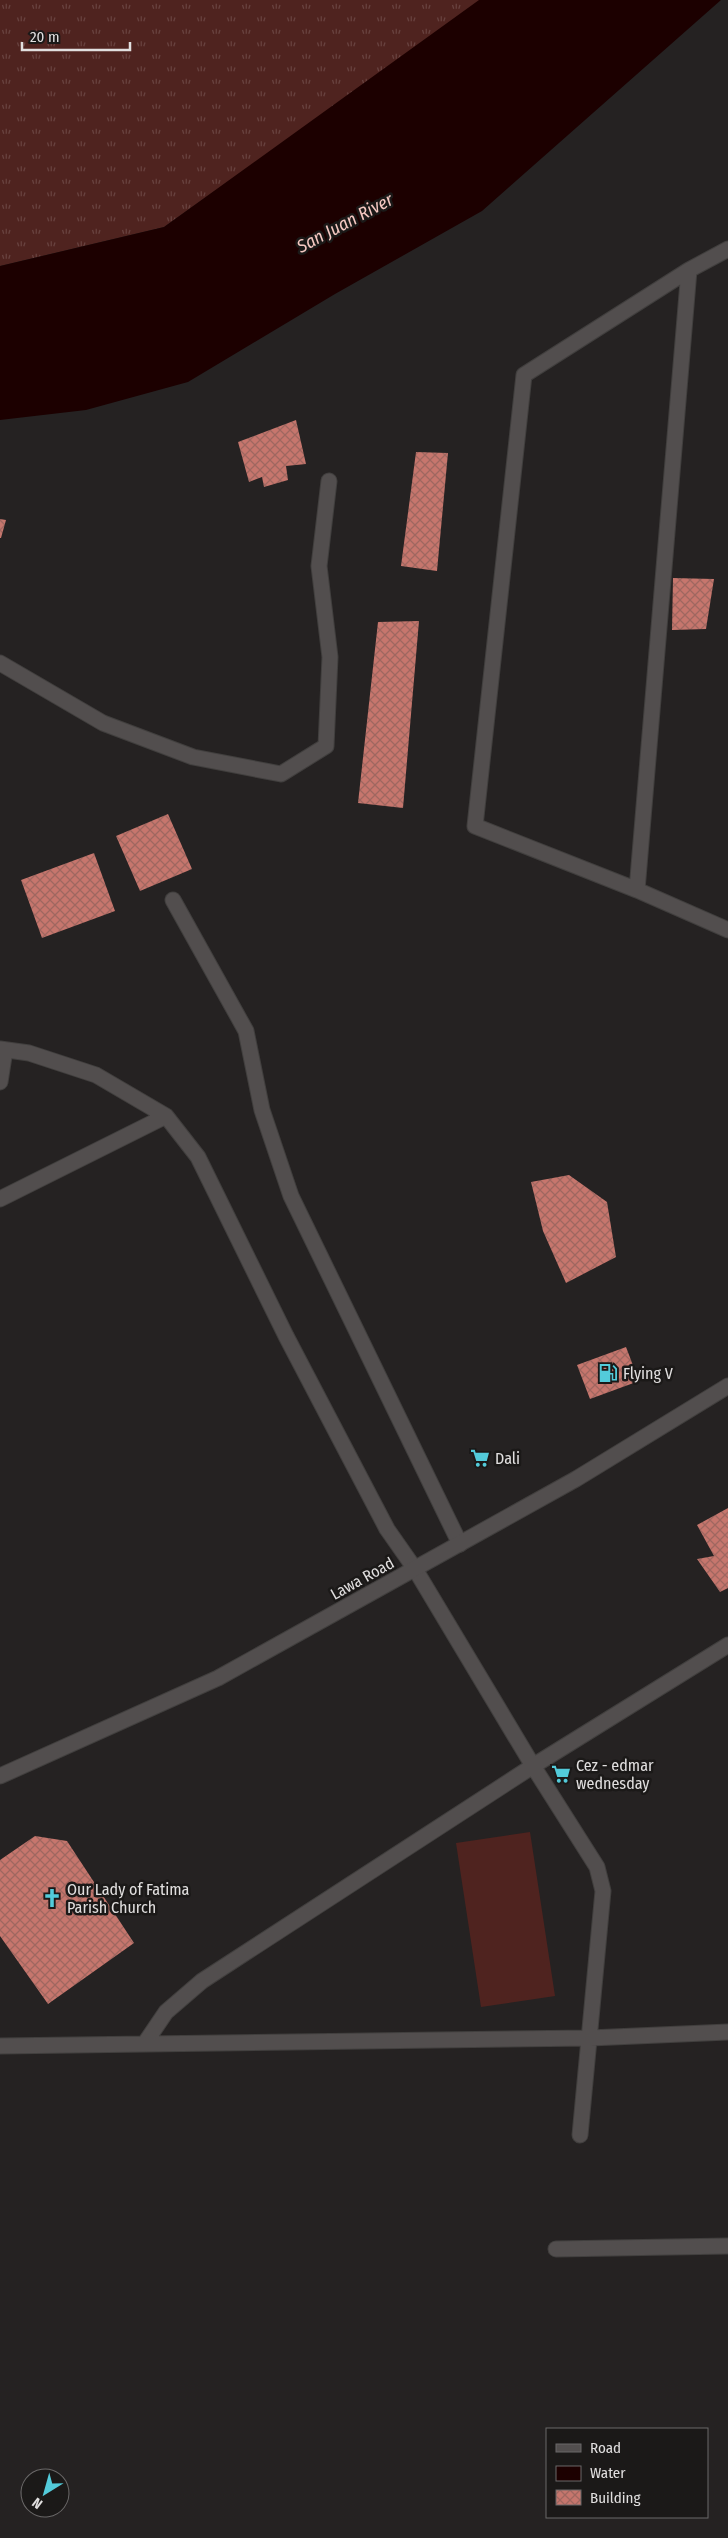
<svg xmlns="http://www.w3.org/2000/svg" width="728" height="2538" viewBox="0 0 728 2538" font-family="'Fira Sans Condensed',sans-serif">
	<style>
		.grass { fill: url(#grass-tufts) }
		.pitch { fill: #4f231f }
		.water { fill: #1c0000 }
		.building { fill: url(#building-cross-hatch) }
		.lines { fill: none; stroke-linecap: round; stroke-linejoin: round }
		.service-casing { stroke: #413f3e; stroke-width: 17 }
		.minor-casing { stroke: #413f3e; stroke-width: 17 }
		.secondary-casing { stroke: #413f3e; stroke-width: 17 }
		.service { stroke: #524e4e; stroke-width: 15 }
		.minor { stroke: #524e4e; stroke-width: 15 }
		.secondary { stroke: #524e4e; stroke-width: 15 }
		.labels { text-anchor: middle; stroke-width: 5; stroke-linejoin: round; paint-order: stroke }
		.poi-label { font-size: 16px; fill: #e1dfdf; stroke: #1b1918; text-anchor: start }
		.street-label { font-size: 16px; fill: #e1dfdf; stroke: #1b1918 }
		.water-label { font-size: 18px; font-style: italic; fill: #f5c8c2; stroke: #1b1918 }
	</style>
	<defs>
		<pattern id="grass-tufts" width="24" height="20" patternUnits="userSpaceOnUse" patternTransform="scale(1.25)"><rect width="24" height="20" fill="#4f231f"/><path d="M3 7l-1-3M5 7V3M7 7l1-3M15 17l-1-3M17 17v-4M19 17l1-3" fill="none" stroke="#68423f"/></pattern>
		<pattern id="building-cross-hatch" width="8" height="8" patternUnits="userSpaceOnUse" patternTransform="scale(1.25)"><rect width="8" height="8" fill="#c6766d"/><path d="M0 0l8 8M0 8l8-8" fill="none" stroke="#9f6760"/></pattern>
	</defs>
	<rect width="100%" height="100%" fill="#252222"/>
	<path class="grass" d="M 0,0 L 484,0 L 164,227 L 0,266 Z"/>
	<path class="pitch" d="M 530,1832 L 555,1996 L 481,2007 L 456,1843 Z"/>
	<path class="water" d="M 479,0 L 721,0 L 482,211 L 335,294 L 188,382 L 86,410 L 0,420 L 0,266 L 164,227 Z"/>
	<path class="building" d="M 296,420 L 306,464 L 286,466 L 288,480 L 264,487 L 262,477 L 249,482 L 238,442 Z
		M 416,452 L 448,453 L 437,571 L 401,566 Z
		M 0,519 L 6,520 L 1,538 L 0,538 Z
		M 673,578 L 714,579 L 706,629 L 672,630 Z
		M 419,621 L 403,808 L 358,803 L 378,622 Z
		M 168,814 L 192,869 L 140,891 L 116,836 Z
		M 94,853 L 115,911 L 42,938 L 21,880 Z
		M 569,1175 L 607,1202 L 616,1257 L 566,1283 L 543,1231 L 531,1182 Z
		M 626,1347 L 639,1381 L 590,1399 L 577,1365 Z
		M 728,1508 L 728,1588 L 720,1592 L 697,1559 L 714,1556 L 697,1525 Z
		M 35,1836 L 67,1841 L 134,1943 L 48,2004 L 0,1936 L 0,1860 Z"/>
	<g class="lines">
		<g class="service-casing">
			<path id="service" d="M 0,663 L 103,723 L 193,757 L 281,774 L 326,746 L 330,657 L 319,566 L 329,481
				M 173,900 L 246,1031 L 262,1110 L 291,1196 L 460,1544"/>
		</g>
		<g class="minor-casing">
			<path id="minor" d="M 728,249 L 689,270 L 524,375 L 475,826 L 637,890 L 728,930
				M 637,890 L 689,270
				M 0,1049 L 29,1053 L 96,1075 L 166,1116 L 198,1157 L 286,1336 L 387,1529 L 415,1569 L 533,1766 L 597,1867 L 603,1891 L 580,2135
				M 0,1082 L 5,1050
				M 0,1199 L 166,1116
				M 145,2043 L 166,2012 L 202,1981 L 533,1766 L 728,1645
				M 0,2046 L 590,2038 L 728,2032
				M 556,2249 L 728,2246"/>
		</g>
		<g class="secondary-casing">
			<path id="secondary" d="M 0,1776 L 218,1678 L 576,1479 L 728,1386"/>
		</g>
		<use href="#service" class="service"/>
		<use href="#minor" class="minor"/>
		<use href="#secondary" class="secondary"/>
	</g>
	<defs>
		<g id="fuel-bare" transform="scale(1.5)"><path d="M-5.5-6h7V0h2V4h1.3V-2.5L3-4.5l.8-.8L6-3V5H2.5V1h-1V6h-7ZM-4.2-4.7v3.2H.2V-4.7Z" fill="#53cbda" stroke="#1b1918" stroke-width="2.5" paint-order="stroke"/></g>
		<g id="supermarket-bare" transform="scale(1.5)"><path d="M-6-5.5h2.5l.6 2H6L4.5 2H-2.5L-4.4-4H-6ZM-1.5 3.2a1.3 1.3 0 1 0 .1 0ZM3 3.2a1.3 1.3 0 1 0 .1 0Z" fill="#53cbda" stroke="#1b1918" stroke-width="2.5" paint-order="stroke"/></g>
		<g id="church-bare" transform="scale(1.5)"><path d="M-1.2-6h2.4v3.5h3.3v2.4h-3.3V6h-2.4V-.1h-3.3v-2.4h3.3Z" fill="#53cbda" stroke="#1b1918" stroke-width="2.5" paint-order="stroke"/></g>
	</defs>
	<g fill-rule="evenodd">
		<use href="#fuel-bare" x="608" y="1373"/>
		<use href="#supermarket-bare" x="480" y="1458"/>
		<use href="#supermarket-bare" x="561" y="1774"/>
		<use href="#church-bare" x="52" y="1898"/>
	</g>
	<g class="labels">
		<g class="poi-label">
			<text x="623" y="1379">Flying V</text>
			<text x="495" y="1464">Dali</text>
			<text x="576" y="1771">Cez - edmar<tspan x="576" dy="18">wednesday</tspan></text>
			<text x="67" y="1895">Our Lady of Fatima<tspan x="67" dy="18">Parish Church</tspan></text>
		</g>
		<g class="street-label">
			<text transform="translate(362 1578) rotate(-29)" y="6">Lawa Road</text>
		</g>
		<g class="water-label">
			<text transform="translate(345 223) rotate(-28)" y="6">San Juan River</text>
		</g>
	</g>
	<rect x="546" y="2428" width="162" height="90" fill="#1b1918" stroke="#6a6868"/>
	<rect x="556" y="2444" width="25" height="8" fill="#524e4e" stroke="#6a6868"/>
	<text x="590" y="2453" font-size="15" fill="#e1dfdf">Road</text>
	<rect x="556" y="2466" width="25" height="15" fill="#1c0000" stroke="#6a6868"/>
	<text x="590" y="2478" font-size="15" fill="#e1dfdf">Water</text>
	<rect x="556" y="2490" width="25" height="15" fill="url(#building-cross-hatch)" stroke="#6a6868"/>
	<text x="590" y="2503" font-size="15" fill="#e1dfdf">Building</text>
	<g transform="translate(45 2493) rotate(217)"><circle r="24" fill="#1b1918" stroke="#6a6868"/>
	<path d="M0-4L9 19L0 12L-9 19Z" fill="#53cbda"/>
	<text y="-8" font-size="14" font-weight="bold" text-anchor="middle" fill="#e1dfdf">N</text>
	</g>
	<path d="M22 42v8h108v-8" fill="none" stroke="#e1dfdf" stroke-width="2.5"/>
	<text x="30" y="42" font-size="15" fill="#e1dfdf" stroke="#1b1918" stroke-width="4" paint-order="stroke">20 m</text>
</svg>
